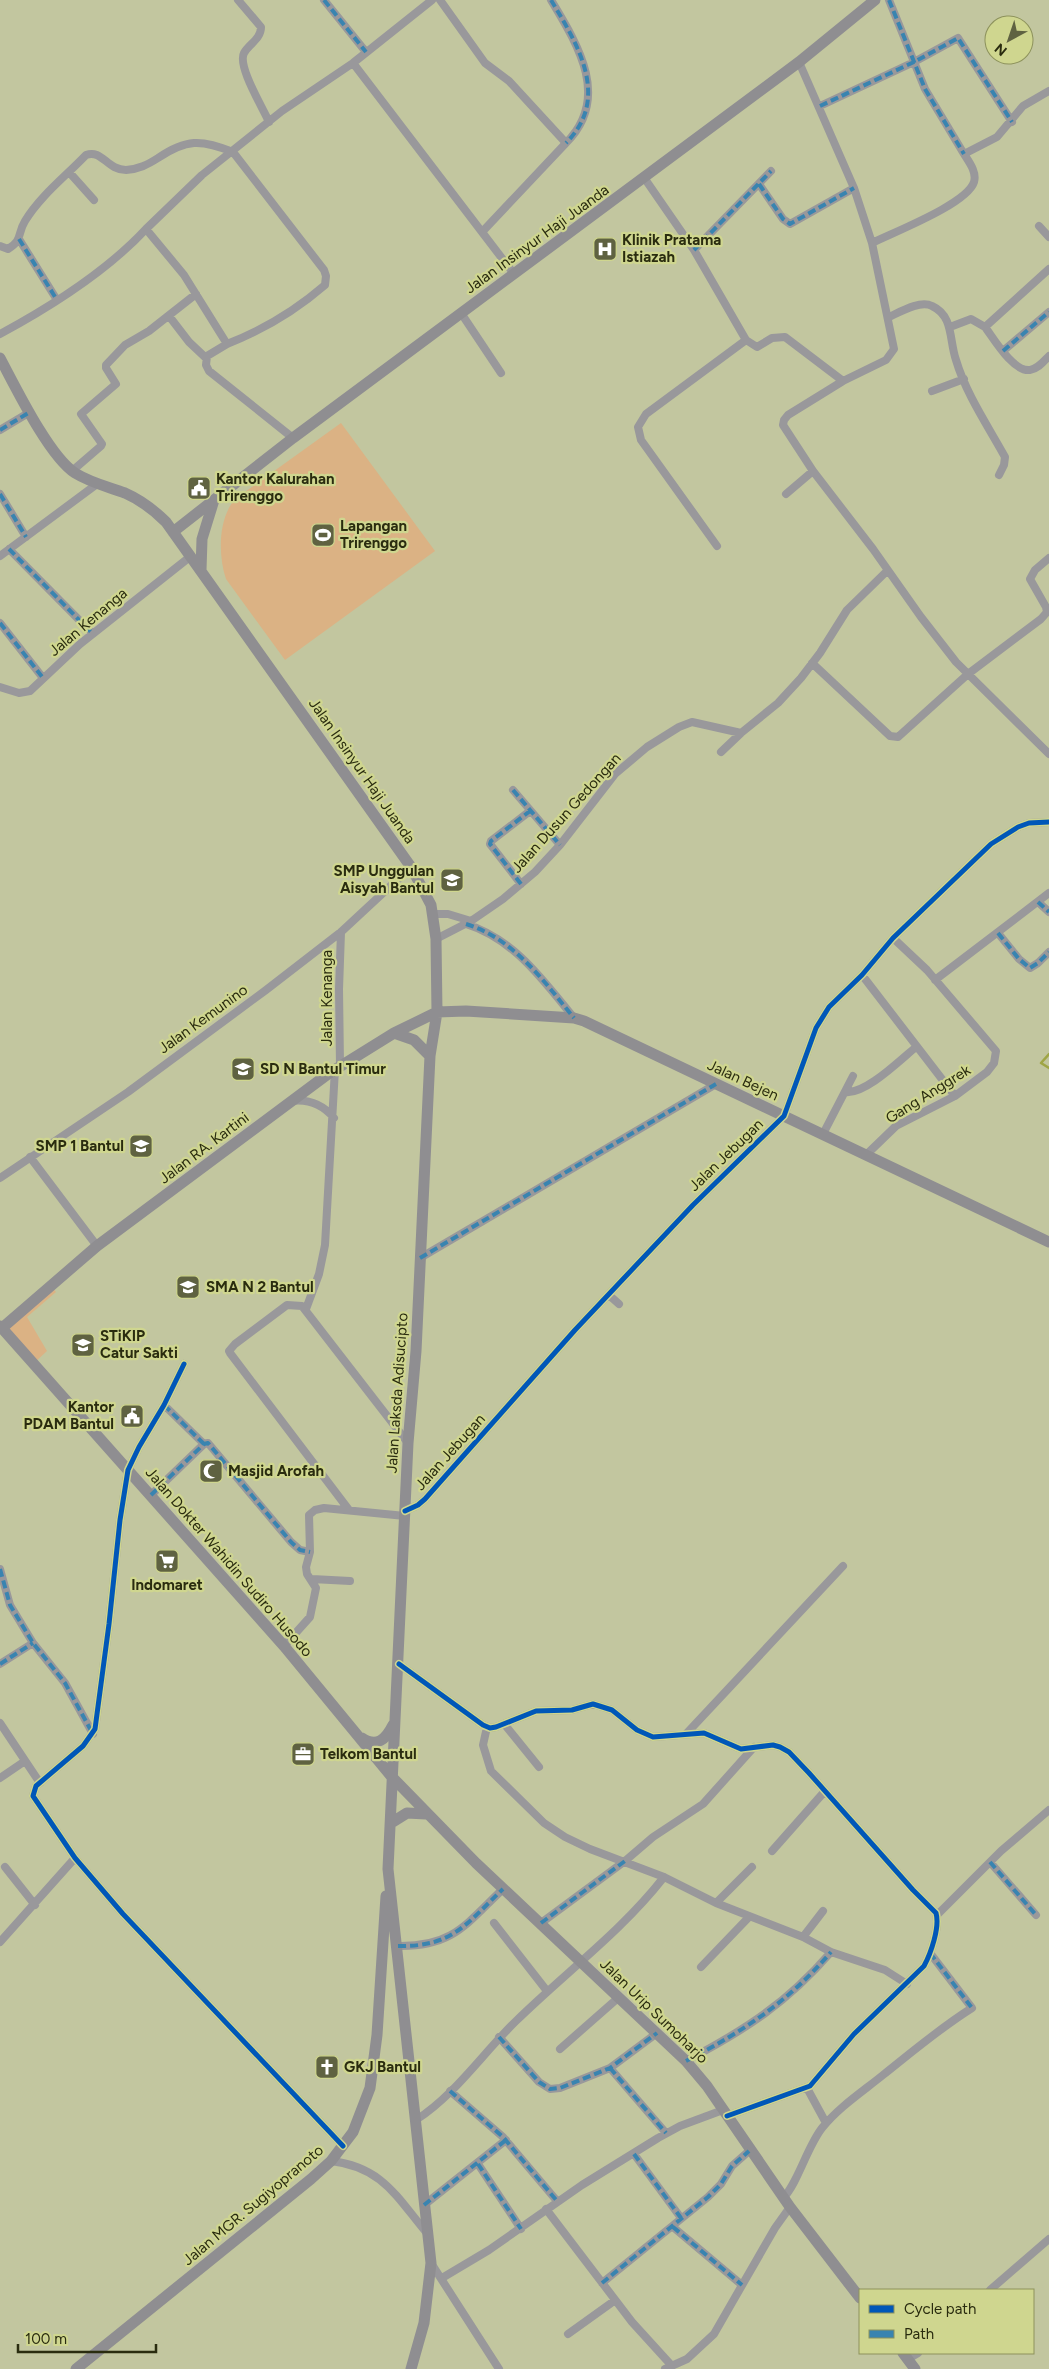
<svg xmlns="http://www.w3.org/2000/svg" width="1049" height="2369" viewBox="0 0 1049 2369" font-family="Figtree,sans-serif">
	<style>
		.green { fill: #dbb284 }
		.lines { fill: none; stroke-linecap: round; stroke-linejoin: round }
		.stream { stroke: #9fa545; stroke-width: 2.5 }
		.street { stroke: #99989b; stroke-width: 8 }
		.secondary { stroke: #8f8e91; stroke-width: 11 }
		.quiet { stroke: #3984b0; stroke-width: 4; stroke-dasharray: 8 4; stroke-linecap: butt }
		.cycleway-casing { stroke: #cfd68f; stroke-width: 8 }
		.cycleway { stroke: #0057b8; stroke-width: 5 }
		.labels { text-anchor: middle; stroke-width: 4.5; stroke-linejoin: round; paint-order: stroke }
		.street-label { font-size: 15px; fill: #2a2c0f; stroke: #cfd68f }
		.poi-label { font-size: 15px; font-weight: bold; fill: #2a2c0f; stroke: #cfd68f; text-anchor: start }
	</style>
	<rect width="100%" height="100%" fill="#c2c69f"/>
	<path class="green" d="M 341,423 L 435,551 L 285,660 L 226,579 C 218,555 218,519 235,499 Z
		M 48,1283 L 56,1292 L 27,1317 L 47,1351 L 33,1364 L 1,1327 Z"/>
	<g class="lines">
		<path class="stream" d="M 1049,1054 L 1041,1063 L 1049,1068"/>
		<path class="street" d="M 238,0 L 261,27 C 261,39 249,44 244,53 C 237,66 263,108 269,122
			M 324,0 L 366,52
			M 440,0 L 485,63 L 509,81 L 566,143 L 483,231
			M 551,0 C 578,45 611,98 566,143
			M 889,0 L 925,89 L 964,154
			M 799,62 L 854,188 L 872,243 L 894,349 L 886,360 L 843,381 L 788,415 L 784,420 L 783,425 L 813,471 L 873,549 L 921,617 L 956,662 L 1049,754
			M 353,63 L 514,274
			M 820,106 L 914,62 L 958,38 L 1012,122
			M 69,172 L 94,200
			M 645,179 L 694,250 L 746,340 L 757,347 L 772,338 L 785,337 L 843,381
			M 759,184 L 783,219 L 790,224 L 854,188
			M 1039,226 L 1049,237
			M 146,229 L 202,175 L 282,111 L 353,63 L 432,0
			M 19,239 L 57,300
			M 872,243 C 894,232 967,204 974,182 C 977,172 969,162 964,154 L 997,137 L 1023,106 L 1049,91
			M 0,246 L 8,249 C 23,240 17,234 25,221 C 40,196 66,176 86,155 C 102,149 107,170 126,170 C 139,169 147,165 158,158 C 186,139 201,139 233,152 L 324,270 L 326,276 L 325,285 C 295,311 263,330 227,344
			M 694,250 L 771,171
			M 461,313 L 501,373
			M 169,316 L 189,342 L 206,358
			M 889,317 C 900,312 920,300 932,306 C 954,316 949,341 956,360 C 966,394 988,426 1005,457 L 1004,465 L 999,475
			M 950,327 L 971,319 L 985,327 L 1049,269
			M 985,327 C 994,339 1013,372 1030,370 C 1038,369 1044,361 1049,356
			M 0,334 C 52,306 106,272 146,229 L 184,275 L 227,344 L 207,356 L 206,365 L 209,371 L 293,438
			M 1003,351 L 1049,312
			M 932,391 L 964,379
			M 0,430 L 30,412
			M 72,471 L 101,446 L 102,444 L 81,414 L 116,384 L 106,368 L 106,365 L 125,345 L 149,331 L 196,294
			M 0,494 L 26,537
			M 786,494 L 813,471
			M 717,546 L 641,440 L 638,427 L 646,414 L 746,340
			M 9,549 L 93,634
			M 0,556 L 97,484
			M 0,623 L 43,678
			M 812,663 L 890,736 L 898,737 L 968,674 L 1041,619 L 1047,612 L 1046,607 L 1030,579 L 1035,570 L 1049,558
			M 0,687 L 19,693 L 30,691 L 80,644 L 191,556
			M 721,752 L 741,733
			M 513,790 L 560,845
			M 521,884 L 490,844 L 491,841 L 530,811
			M 1038,902 L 1049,912
			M 433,914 L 448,914 L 471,921
			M 466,924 C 514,939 543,980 574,1018
			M 998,933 L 1019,959 L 1030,968 L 1038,963 L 1049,952
			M 436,939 L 471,921 L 503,899 L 535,872 L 560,845 L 615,774 L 647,747 L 679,727 L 692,722 L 741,733 L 778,703 L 801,678 L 820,653 L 847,610 L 887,571
			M 862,975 L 955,1096
			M 935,980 L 1049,893
			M 340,1065 L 339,989 L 341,932
			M 845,1092 C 865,1095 900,1060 916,1047
			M 292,1101 C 309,1099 323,1105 334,1118
			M 823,1134 L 853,1076
			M 866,1155 L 896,1126 L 955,1096 L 987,1072 L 994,1063 L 996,1051 L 927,970 L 893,938
			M 30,1157 L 97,1246
			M 0,1178 L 128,1092 L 266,990 L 341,932 L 411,867
			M 420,1258 L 716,1084
			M 610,1296 L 619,1304
			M 306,1309 L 319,1274 L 325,1245 L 335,1069
			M 184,1364 L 164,1405 L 139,1447 L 128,1470 L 120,1520 L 109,1624 L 95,1729 L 83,1746 L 36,1786 L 33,1796 L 75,1858 L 123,1914 L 343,2146
			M 164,1405 L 204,1444
			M 151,1495 L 204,1444 L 208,1443 L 291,1542 L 300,1550 L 310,1552
			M 349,1510 L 230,1353 L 229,1351 L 235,1344 L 287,1305 L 302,1306 L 408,1443
			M 405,1511 L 418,1505 L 425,1499 L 575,1330 L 693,1205 L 784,1116 L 816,1028 L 829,1007 L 862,975 L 893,938 L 991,844 L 1018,827 L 1029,823 L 1049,822
			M 0,1569 L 10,1605 L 33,1643 L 65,1683 L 93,1734
			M 312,1579 L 350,1581
			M 284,1646 L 310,1617 L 316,1588 L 307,1574 L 306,1567 L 310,1552 L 309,1515 L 315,1510 L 324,1508 L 405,1516
			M 0,1664 L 33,1643
			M 399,1664 L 483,1725 L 490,1728 L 496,1727 L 536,1711 L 572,1710 L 593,1704 L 612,1710 L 637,1730 L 653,1737 L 704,1733 L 741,1749 L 773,1745 L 780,1747 L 789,1752 L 809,1773 L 913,1890 L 936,1913 C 940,1927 931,1953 924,1966 L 854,2034 L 810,2086 L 727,2116
			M 0,1723 L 40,1783
			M 505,1725 L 539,1767
			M 487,1727 L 483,1745 L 491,1771 L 544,1823 L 565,1837 L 590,1849 L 664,1877 L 716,1903 L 803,1937 L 831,1952 L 885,1970 L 907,1984
			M 686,1734 L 843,1566
			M 0,1778 L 25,1761
			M 772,1851 L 825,1791
			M 990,1862 L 1036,1915
			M 5,1867 L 35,1905
			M 716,1903 L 752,1867
			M 937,1915 L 1001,1851 L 1049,1810
			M 494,1923 L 547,1991
			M 541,1923 L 625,1861 L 653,1837 L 703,1804 L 754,1747
			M 803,1937 L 823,1911
			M 0,1942 L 75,1858
			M 398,1946 C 453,1947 466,1924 503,1889
			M 701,1967 L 749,1917
			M 499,2037 L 539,2082 L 550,2089 L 560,2088 L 610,2068 L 657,2033
			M 560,2049 L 618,1998
			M 686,2061 C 745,2030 787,2003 831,1952
			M 610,2068 L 666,2133
			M 807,2088 L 826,2123
			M 450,2091 L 503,2137 L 557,2201
			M 416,2120 C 455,2095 483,2053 516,2021 C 566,1972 621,1932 664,1877
			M 634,2154 L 681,2218
			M 331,2161 C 382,2167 396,2196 426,2232
			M 478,2164 L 521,2229
			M 783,2198 C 797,2185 807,2147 822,2128 C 839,2107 862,2092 883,2075 C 912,2052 940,2028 972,2008 L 930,1953
			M 424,2205 L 506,2140
			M 546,2209 L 632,2322 L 672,2366
			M 673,2227 L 742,2285
			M 431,2263 L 499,2369
			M 442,2278 L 489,2250 L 582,2185 L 658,2138 L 680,2126 L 723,2110
			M 602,2283 L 708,2197 L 721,2184 L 732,2166 L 749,2151
			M 990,2290 L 1049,2239
			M 568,2334 L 614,2301
			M 908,2359 L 918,2353
			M 665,2369 L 687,2359 L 714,2334 L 775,2228 L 790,2207"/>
		<path class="secondary" d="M 0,358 C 16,388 49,456 75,473 C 91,483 109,487 125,493 C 141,500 154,510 166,522 L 411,867 L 431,905 L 436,939 L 437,1012 L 430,1056 L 416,1351 L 408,1443 L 388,1869 L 431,2263 L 424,2323 L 411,2369
			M 173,532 L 293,438 L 799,62 L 875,0
			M 201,570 L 202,539 L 214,500
			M 394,1033 L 414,1040 L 430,1056
			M 0,1326 L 284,1646 L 391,1776 L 476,1863 L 686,2061 L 707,2086 L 790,2207 L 860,2298
			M 2,1328 L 97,1246 L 328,1074 L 394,1033 L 437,1012 L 466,1011 L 574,1018 L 584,1021 L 1049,1242
			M 362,1738 C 377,1748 386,1739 393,1725
			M 391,1823 L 407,1813 L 426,1814
			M 903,2353 L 915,2369
			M 76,2369 L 311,2179 L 331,2161 L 353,2132 L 370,2088 L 377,2035 L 386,1896"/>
		<path class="quiet" d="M 324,0 L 366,52
			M 551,0 C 578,45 611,98 566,143
			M 889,0 L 925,89 L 964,154
			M 820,106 L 914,62 L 958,38 L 1012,122
			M 759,184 L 783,219 L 790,224 L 854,188
			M 19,239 L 57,300
			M 694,250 L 771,171
			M 1003,351 L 1049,312
			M 0,430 L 30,412
			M 0,494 L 26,537
			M 9,549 L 93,634
			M 0,623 L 43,678
			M 513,790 L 560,845
			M 521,884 L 490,844 L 491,841 L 530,811
			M 1038,902 L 1049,912
			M 466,924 C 514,939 543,980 574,1018
			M 998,933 L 1019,959 L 1030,968 L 1038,963 L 1049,952
			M 420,1258 L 716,1084
			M 164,1405 L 204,1444
			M 151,1495 L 204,1444 L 208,1443 L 291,1542 L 300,1550 L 310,1552
			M 0,1569 L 10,1605 L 33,1643 L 65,1683 L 93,1734
			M 0,1664 L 33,1643
			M 990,1862 L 1036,1915
			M 541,1923 L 625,1861
			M 398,1946 C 453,1947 466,1924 503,1889
			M 930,1953 L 972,2008
			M 499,2037 L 539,2082 L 550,2089 L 560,2088 L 610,2068 L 657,2033
			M 686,2061 C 745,2030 787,2003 831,1952
			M 610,2068 L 666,2133
			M 450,2091 L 503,2137 L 557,2201
			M 634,2154 L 681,2218
			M 478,2164 L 521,2229
			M 424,2205 L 506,2140
			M 673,2227 L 742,2285
			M 602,2283 L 708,2197 L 721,2184 L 732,2166 L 749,2151"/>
		<g class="cycleway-casing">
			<path id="cycleway" d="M 184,1364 L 164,1405 L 139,1447 L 128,1470 L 120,1520 L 109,1624 L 95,1729 L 83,1746 L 36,1786 L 33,1796 L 75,1858 L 123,1914 L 343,2146
				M 405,1511 L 418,1505 L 425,1499 L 575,1330 L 693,1205 L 784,1116 L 816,1028 L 829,1007 L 862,975 L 893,938 L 991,844 L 1018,827 L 1029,823 L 1049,822
				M 399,1664 L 483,1725 L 490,1728 L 496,1727 L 536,1711 L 572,1710 L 593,1704 L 612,1710 L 637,1730 L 653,1737 L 704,1733 L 741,1749 L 773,1745 L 780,1747 L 789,1752 L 809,1773 L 913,1890 L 936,1913 C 940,1927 931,1953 924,1966 L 854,2034 L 810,2086 L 727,2116"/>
		</g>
		<use href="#cycleway" class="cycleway"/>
	</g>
	<defs>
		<g id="hospital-square" transform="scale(1.25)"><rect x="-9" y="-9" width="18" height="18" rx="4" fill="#5f6241" stroke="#cfd68f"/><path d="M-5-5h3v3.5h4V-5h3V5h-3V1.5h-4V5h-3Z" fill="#fff"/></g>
		<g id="civic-square" transform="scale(1.25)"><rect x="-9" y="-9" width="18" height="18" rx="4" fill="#5f6241" stroke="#cfd68f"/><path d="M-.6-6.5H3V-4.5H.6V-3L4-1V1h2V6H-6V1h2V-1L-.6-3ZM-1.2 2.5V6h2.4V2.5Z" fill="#fff"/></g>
		<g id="stadium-square" transform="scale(1.25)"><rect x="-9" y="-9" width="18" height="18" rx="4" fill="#5f6241" stroke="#cfd68f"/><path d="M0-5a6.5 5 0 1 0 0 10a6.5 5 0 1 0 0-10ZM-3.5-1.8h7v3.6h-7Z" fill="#fff"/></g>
		<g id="school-square" transform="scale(1.25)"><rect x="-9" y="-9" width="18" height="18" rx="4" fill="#5f6241" stroke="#cfd68f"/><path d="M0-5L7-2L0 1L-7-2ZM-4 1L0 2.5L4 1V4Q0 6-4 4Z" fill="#fff"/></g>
		<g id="university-square" transform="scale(1.25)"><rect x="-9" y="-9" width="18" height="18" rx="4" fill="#5f6241" stroke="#cfd68f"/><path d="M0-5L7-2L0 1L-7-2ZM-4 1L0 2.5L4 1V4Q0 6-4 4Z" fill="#fff"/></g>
		<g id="mosque-square" transform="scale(1.25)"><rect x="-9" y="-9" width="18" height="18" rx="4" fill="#5f6241" stroke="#cfd68f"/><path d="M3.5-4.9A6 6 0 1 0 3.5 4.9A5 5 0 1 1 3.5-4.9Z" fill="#fff"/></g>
		<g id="supermarket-square" transform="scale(1.25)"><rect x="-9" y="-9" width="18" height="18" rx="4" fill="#5f6241" stroke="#cfd68f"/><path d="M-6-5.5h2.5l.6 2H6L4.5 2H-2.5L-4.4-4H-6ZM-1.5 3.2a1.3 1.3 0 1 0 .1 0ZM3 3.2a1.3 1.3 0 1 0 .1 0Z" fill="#fff"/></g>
		<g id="office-square" transform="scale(1.25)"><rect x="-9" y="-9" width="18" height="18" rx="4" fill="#5f6241" stroke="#cfd68f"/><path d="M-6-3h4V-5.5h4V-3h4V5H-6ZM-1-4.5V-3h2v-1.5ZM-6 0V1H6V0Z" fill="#fff"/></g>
		<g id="church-square" transform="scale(1.25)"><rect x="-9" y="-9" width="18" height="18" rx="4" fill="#5f6241" stroke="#cfd68f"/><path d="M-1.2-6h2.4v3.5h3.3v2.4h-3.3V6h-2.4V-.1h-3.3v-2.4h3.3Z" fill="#fff"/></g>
	</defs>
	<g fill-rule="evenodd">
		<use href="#hospital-square" x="605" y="249"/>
		<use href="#civic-square" x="199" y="488"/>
		<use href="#stadium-square" x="323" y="535"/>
		<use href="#school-square" x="452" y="880"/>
		<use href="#school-square" x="243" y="1069"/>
		<use href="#school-square" x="141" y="1146"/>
		<use href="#school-square" x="188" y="1287"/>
		<use href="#university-square" x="83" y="1345"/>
		<use href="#civic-square" x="132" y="1416"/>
		<use href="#mosque-square" x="211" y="1471"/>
		<use href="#supermarket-square" x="167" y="1561"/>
		<use href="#office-square" x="303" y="1754"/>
		<use href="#church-square" x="327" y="2067"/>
	</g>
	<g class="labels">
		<g class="street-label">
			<text transform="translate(537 239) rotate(-36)" y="5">Jalan Insinyur Haji Juanda</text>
			<text transform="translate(88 622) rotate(-40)" y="5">Jalan Kenanga</text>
			<text transform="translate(362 771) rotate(55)" y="5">Jalan Insinyur Haji Juanda</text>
			<text transform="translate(566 813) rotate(-48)" y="5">Jalan Dusun Gedongan</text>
			<text transform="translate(327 998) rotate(-90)" y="5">Jalan Kenanga</text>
			<text transform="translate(203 1019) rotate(-36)" y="5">Jalan Kemunino</text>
			<text transform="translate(743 1080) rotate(25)" y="5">Jalan Bejen</text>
			<text transform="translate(928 1094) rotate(-32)" y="5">Gang Anggrek</text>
			<text transform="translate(204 1148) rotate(-37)" y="5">Jalan RA. Kartini</text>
			<text transform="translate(726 1155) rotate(-44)" y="5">Jalan Jebugan</text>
			<text transform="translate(397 1393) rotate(-86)" y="5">Jalan Laksda Adisucipto</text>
			<text transform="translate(450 1452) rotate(-48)" y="5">Jalan Jebugan</text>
			<text transform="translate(229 1562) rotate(49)" y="5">Jalan Dokter Wahidin Sudiro Husodo</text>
			<text transform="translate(654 2011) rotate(44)" y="5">Jalan Urip Sumoharjo</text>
			<text transform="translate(253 2205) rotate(-40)" y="5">Jalan MGR. Sugiyopranoto</text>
		</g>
		<g class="poi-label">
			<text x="622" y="245">Klinik Pratama<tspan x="622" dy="17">Istiazah</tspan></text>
			<text x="216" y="484">Kantor Kalurahan<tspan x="216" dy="17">Trirenggo</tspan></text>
			<text x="340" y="531">Lapangan<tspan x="340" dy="17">Trirenggo</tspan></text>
			<text x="434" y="876" text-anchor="end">SMP Unggulan<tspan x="434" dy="17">Aisyah Bantul</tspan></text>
			<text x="260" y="1074">SD N Bantul Timur</text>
			<text x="124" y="1151" text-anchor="end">SMP 1 Bantul</text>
			<text x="206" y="1292">SMA N 2 Bantul</text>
			<text x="100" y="1341">STiKIP<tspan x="100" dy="17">Catur Sakti</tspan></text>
			<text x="114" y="1412" text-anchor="end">Kantor<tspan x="114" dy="17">PDAM Bantul</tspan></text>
			<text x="228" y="1476">Masjid Arofah</text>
			<text x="167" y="1590" text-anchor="middle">Indomaret</text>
			<text x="320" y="1759">Telkom Bantul</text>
			<text x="344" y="2072">GKJ Bantul</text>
		</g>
	</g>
	<rect x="859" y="2289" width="175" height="65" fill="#cfd68f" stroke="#8d925c"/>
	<rect x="869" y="2305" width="25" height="8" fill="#0057b8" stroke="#8d925c"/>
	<text x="904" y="2314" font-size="15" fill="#2a2c0f">Cycle path</text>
	<rect x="869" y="2330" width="25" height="8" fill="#3984b0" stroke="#8d925c"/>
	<text x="904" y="2339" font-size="15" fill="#2a2c0f">Path</text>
	<g transform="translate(1009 40) rotate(220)"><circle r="24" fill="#cfd68f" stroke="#8d925c"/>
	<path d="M0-4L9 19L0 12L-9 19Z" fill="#5f6241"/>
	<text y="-8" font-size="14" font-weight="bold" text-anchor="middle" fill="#2a2c0f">N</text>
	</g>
	<path d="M18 2344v8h138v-8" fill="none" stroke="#2a2c0f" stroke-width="2.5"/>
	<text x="25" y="2344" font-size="15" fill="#2a2c0f" stroke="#cfd68f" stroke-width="4" paint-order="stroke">100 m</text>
</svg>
